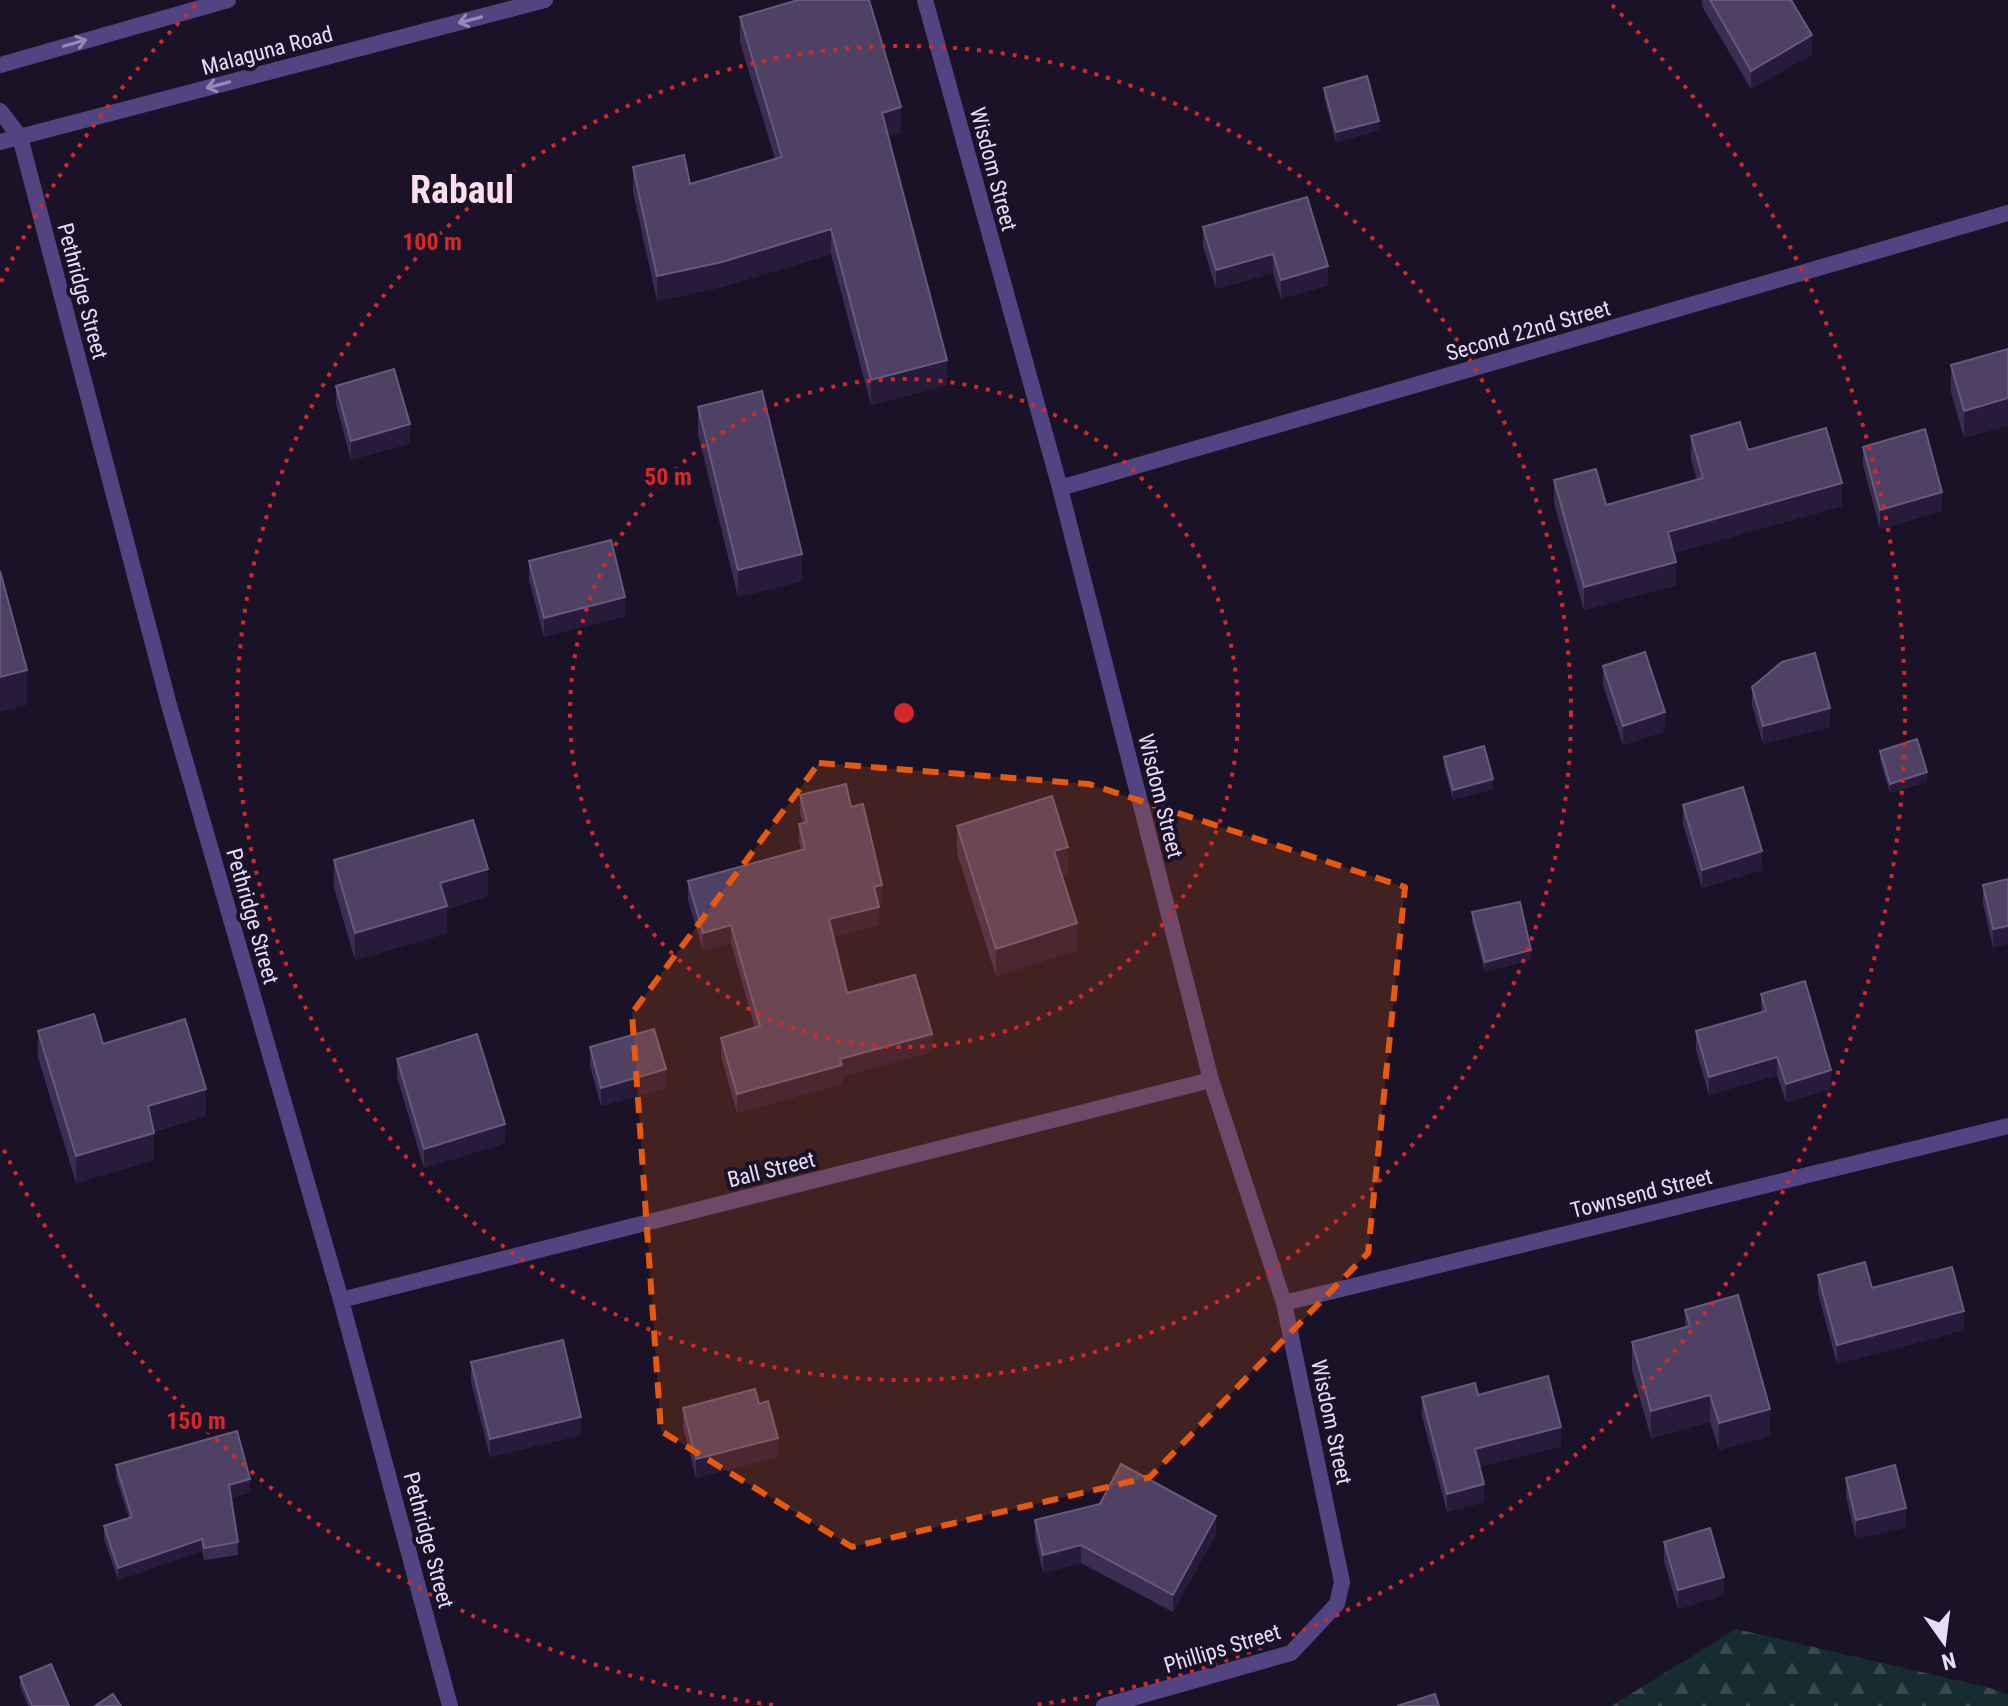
<svg xmlns="http://www.w3.org/2000/svg" width="2008" height="1706" viewBox="0 0 2008 1706" font-family="'Roboto Condensed',sans-serif">
	<style>
		.forest { fill: url(#forest-firs) }
		.lines { fill: none; stroke-linecap: round; stroke-linejoin: round }
		.minor { stroke: #514480; stroke-width: 16 }
		.tertiary { stroke: #514480; stroke-width: 16 }
		.wall { fill: #3c2e52 }
		.shaded-wall { fill: #271b39 }
		.building { fill: #4e4164; stroke: #66597c; stroke-width: 2 }
		.oneway { stroke: #9489b7 }
		.marked { fill: #e8590c; fill-opacity: 0.2; stroke: #e8590c; stroke-width: 6; stroke-dasharray: 16 10; stroke-linejoin: round }
		.ring { fill: none; stroke: #d62828; stroke-width: 4; stroke-dasharray: 4 8 }
		.labels { text-anchor: middle; stroke-width: 8; stroke-linejoin: round; paint-order: stroke }
		.street-label { font-size: 22px; fill: #e6ddfb; stroke: #1a1327 }
		.town-label { font-size: 38px; font-weight: bold; fill: #fbdfec; stroke: #1a1327 }
		.centre { fill: #d62828; stroke: #1a1327; stroke-width: 4 }
		.ring-label { font-size: 24px; text-anchor: middle; font-weight: bold; fill: #d62828; stroke: #1a1327; stroke-width: 8; stroke-linejoin: round; paint-order: stroke }
	</style>
	<defs>
		<pattern id="forest-firs" width="22" height="20" patternUnits="userSpaceOnUse" patternTransform="scale(2)"><rect width="22" height="20" fill="#172c30"/><path d="M5 1l3.5 6h-7zM16 11l3.5 6h-7z" fill="#394a4f"/></pattern>
	</defs>
	<rect width="100%" height="100%" fill="#1a1327"/>
	<path class="forest" d="M 1736,1629 L 1986,1687 L 2008,1694 L 2008,1706 L 1611,1706 Z"/>
	<g class="lines">
		<path class="minor" d="M 925,0 L 1060,488 L 1211,1080 L 1284,1303 L 1342,1582 L 1337,1604 L 1291,1653 L 1104,1706
			M 0,111 L 20,137 L 169,705 L 341,1300 L 450,1706
			M 1060,488 L 2008,213
			M 341,1300 L 1211,1080
			M 1284,1303 L 2008,1126"/>
		<path class="tertiary" d="M 0,65 L 228,0
			M 0,142 L 545,0"/>
	</g>
	<path class="wall" d="M 1702,0 L 1791,0 L 1812,54 L 1751,89 L 1702,6 Z
		M 740,17 L 901,132 L 888,136 L 947,385 L 871,405 L 831,254 L 722,287 L 657,301 L 633,192 L 633,167 L 690,184 L 775,159 L 740,42 Z
		M 1324,88 L 1379,130 L 1336,142 L 1324,97 Z
		M 1307,197 L 1328,285 L 1281,299 L 1273,273 L 1216,289 L 1203,246 L 1203,227 Z
		M 2008,349 L 1964,438 L 1951,392 L 1951,365 Z
		M 336,386 L 410,443 L 351,460 L 336,404 Z
		M 698,407 L 802,581 L 738,597 L 698,434 Z
		M 1691,436 L 1748,450 L 1842,506 L 1674,553 L 1676,585 L 1584,610 L 1554,503 L 1554,480 L 1606,505 L 1697,480 L 1691,459 Z
		M 1863,447 L 1942,511 L 1880,529 L 1863,465 Z
		M 529,561 L 625,616 L 544,637 L 529,580 Z
		M 1603,666 L 1665,731 L 1623,745 L 1603,685 Z
		M 1752,687 L 1830,727 L 1763,744 L 1752,705 Z
		M 1880,751 L 1927,782 L 1890,793 L 1880,760 Z
		M 1444,757 L 1493,789 L 1453,800 L 1444,766 Z
		M 800,795 L 851,807 L 882,903 L 878,904 L 879,925 L 833,937 L 847,993 L 932,1052 L 842,1076 L 842,1084 L 737,1113 L 721,1056 L 721,1038 L 755,1028 L 731,943 L 703,951 L 688,900 L 688,881 L 801,850 L 799,842 L 799,824 L 803,823 L 800,813 Z
		M 1683,805 L 1762,870 L 1702,888 L 1683,824 Z
		M 957,826 L 1068,874 L 1062,876 L 1077,950 L 996,976 L 957,853 Z
		M 334,860 L 488,896 L 447,909 L 447,933 L 355,960 L 334,888 Z
		M 2008,879 L 1993,948 L 1983,904 L 1983,885 Z
		M 1472,912 L 1531,960 L 1485,972 L 1472,922 Z
		M 1761,994 L 1831,1089 L 1786,1102 L 1777,1075 L 1709,1095 L 1696,1050 L 1696,1031 L 1761,1012 Z
		M 38,1031 L 103,1044 L 206,1116 L 153,1132 L 154,1160 L 76,1183 L 38,1057 Z
		M 590,1047 L 666,1088 L 601,1106 L 590,1066 Z
		M 397,1059 L 505,1143 L 424,1168 L 397,1077 Z
		M 1818,1275 L 1872,1288 L 1964,1330 L 1837,1364 L 1818,1293 Z
		M 1685,1310 L 1770,1436 L 1719,1450 L 1710,1422 L 1651,1438 L 1632,1370 L 1632,1342 L 1685,1328 Z
		M 471,1362 L 581,1435 L 490,1457 L 471,1381 Z
		M 1422,1397 L 1561,1446 L 1479,1467 L 1484,1502 L 1447,1512 L 1422,1416 Z
		M 759,1404 L 778,1457 L 696,1478 L 683,1427 L 683,1408 Z
		M 116,1465 L 250,1492 L 231,1498 L 238,1542 L 238,1555 L 204,1560 L 202,1551 L 118,1580 L 104,1539 L 104,1526 L 129,1518 L 116,1477 Z
		M 1846,1478 L 1906,1527 L 1856,1539 L 1846,1496 Z
		M 1035,1520 L 1216,1534 L 1173,1612 L 1081,1563 L 1043,1573 L 1035,1538 Z
		M 1664,1542 L 1724,1595 L 1678,1609 L 1664,1561 Z
		M 20,1677 L 69,1706 L 28,1706 L 20,1686 Z"/>
	<path class="shaded-wall" d="M 1812,35 L 1812,54 L 1751,89 L 1751,71 Z
		M 901,107 L 901,132 L 882,138 L 882,113 Z
		M 1379,121 L 1379,130 L 1336,142 L 1336,132 Z
		M 831,229 L 831,254 L 722,287 L 657,301 L 657,276 Z
		M 1273,254 L 1273,273 L 1216,289 L 1216,270 Z
		M 1328,266 L 1328,285 L 1281,299 L 1281,280 Z
		M 947,360 L 947,385 L 871,405 L 871,380 Z
		M 2008,398 L 2008,426 L 1964,438 L 1964,411 Z
		M 410,424 L 410,443 L 351,460 L 351,441 Z
		M 1842,483 L 1842,506 L 1668,555 L 1668,532 Z
		M 1942,492 L 1942,511 L 1880,529 L 1880,510 Z
		M 802,554 L 802,581 L 738,597 L 738,570 Z
		M 1676,562 L 1676,585 L 1584,610 L 1584,587 Z
		M 625,597 L 625,616 L 544,637 L 544,618 Z
		M 27,670 L 27,705 L 0,712 L 0,677 Z
		M 1830,708 L 1830,727 L 1763,744 L 1763,726 Z
		M 1665,712 L 1665,731 L 1623,745 L 1623,726 Z
		M 1927,772 L 1927,782 L 1890,793 L 1890,784 Z
		M 1493,779 L 1493,789 L 1453,800 L 1453,790 Z
		M 1068,847 L 1068,874 L 1054,879 L 1054,851 Z
		M 1762,851 L 1762,870 L 1702,888 L 1702,870 Z
		M 488,869 L 488,896 L 447,909 L 447,933 L 355,960 L 355,933 L 440,883 Z
		M 882,885 L 882,903 L 874,905 L 874,887 Z
		M 879,907 L 879,925 L 829,938 L 829,919 Z
		M 1077,923 L 1077,950 L 996,976 L 996,949 Z
		M 731,925 L 731,943 L 703,951 L 703,933 Z
		M 2008,926 L 2008,944 L 1993,948 L 1993,929 Z
		M 1531,950 L 1531,960 L 1485,972 L 1485,962 Z
		M 932,1034 L 932,1052 L 842,1076 L 842,1084 L 737,1113 L 737,1094 L 840,1059 Z
		M 1777,1057 L 1777,1075 L 1709,1095 L 1709,1077 Z
		M 666,1069 L 666,1088 L 601,1106 L 601,1088 Z
		M 1831,1070 L 1831,1089 L 1786,1102 L 1786,1084 Z
		M 206,1089 L 206,1116 L 148,1133 L 148,1106 Z
		M 505,1124 L 505,1143 L 424,1168 L 424,1149 Z
		M 154,1133 L 154,1160 L 76,1183 L 76,1156 Z
		M 1964,1311 L 1964,1330 L 1837,1364 L 1837,1345 Z
		M 1710,1395 L 1710,1422 L 1651,1438 L 1651,1411 Z
		M 1770,1409 L 1770,1436 L 1719,1450 L 1719,1423 Z
		M 581,1417 L 581,1435 L 490,1457 L 490,1439 Z
		M 1561,1427 L 1561,1446 L 1475,1468 L 1475,1449 Z
		M 778,1438 L 778,1457 L 696,1478 L 696,1459 Z
		M 250,1479 L 250,1492 L 229,1498 L 229,1485 Z
		M 1484,1484 L 1484,1502 L 1447,1512 L 1447,1494 Z
		M 1906,1508 L 1906,1527 L 1856,1539 L 1856,1520 Z
		M 1216,1516 L 1216,1534 L 1173,1612 L 1173,1595 Z
		M 202,1539 L 202,1551 L 118,1580 L 118,1568 Z
		M 1081,1545 L 1081,1563 L 1043,1573 L 1043,1555 Z
		M 1724,1577 L 1724,1595 L 1678,1609 L 1678,1590 Z"/>
	<path class="building" d="M 798,0 L 869,0 L 901,107 L 882,113 L 947,360 L 871,380 L 831,229 L 722,262 L 657,276 L 633,167 L 684,155 L 690,184 L 782,157 L 740,17 Z
		M 1710,0 L 1791,0 L 1812,35 L 1751,71 Z
		M 1367,76 L 1379,121 L 1336,132 L 1324,88 Z
		M 1307,197 L 1328,266 L 1281,280 L 1273,254 L 1216,270 L 1203,227 Z
		M 2008,349 L 2008,398 L 1964,411 L 1951,365 Z
		M 394,369 L 410,424 L 351,441 L 336,386 Z
		M 762,391 L 802,554 L 738,570 L 698,407 Z
		M 1740,422 L 1748,450 L 1826,428 L 1842,483 L 1668,532 L 1676,562 L 1584,587 L 1554,480 L 1596,469 L 1606,505 L 1703,478 L 1691,436 Z
		M 1925,429 L 1942,492 L 1880,510 L 1863,447 Z
		M 611,540 L 625,597 L 544,618 L 529,561 Z
		M 0,571 L 27,670 L 0,677 Z
		M 1645,652 L 1665,712 L 1623,726 L 1603,666 Z
		M 1815,653 L 1830,708 L 1763,726 L 1752,687 L 1782,662 Z
		M 1917,739 L 1927,772 L 1890,784 L 1880,751 Z
		M 1484,746 L 1493,779 L 1453,790 L 1444,757 Z
		M 846,784 L 851,807 L 863,804 L 882,885 L 874,887 L 879,907 L 829,919 L 847,993 L 915,975 L 932,1034 L 840,1059 L 842,1065 L 737,1094 L 721,1038 L 760,1026 L 731,925 L 703,933 L 688,881 L 805,849 L 799,824 L 807,822 L 800,795 Z
		M 1743,787 L 1762,851 L 1702,870 L 1683,805 Z
		M 1052,796 L 1068,847 L 1054,851 L 1077,923 L 996,949 L 957,826 Z
		M 473,820 L 488,869 L 440,883 L 447,906 L 355,933 L 334,860 Z
		M 2008,879 L 2008,926 L 1993,929 L 1983,885 Z
		M 1520,902 L 1531,950 L 1485,962 L 1472,912 Z
		M 1805,981 L 1831,1070 L 1786,1084 L 1777,1057 L 1709,1077 L 1696,1031 L 1766,1011 L 1761,994 Z
		M 94,1014 L 103,1044 L 185,1019 L 206,1089 L 148,1106 L 154,1133 L 76,1156 L 38,1031 Z
		M 654,1029 L 666,1069 L 601,1088 L 590,1047 Z
		M 477,1034 L 505,1124 L 424,1149 L 397,1059 Z
		M 1865,1262 L 1872,1288 L 1952,1267 L 1964,1311 L 1837,1345 L 1818,1275 Z
		M 1738,1295 L 1770,1409 L 1719,1423 L 1710,1395 L 1651,1411 L 1632,1342 L 1690,1326 L 1685,1310 Z
		M 563,1340 L 581,1417 L 490,1439 L 471,1362 Z
		M 1548,1376 L 1561,1427 L 1475,1449 L 1484,1484 L 1447,1494 L 1422,1397 L 1475,1383 L 1478,1395 Z
		M 755,1389 L 759,1404 L 768,1401 L 778,1438 L 696,1459 L 683,1408 Z
		M 237,1431 L 250,1479 L 229,1485 L 238,1542 L 204,1548 L 202,1539 L 118,1568 L 104,1526 L 132,1517 L 116,1465 Z
		M 1121,1464 L 1216,1516 L 1173,1595 L 1081,1545 L 1043,1555 L 1035,1520 L 1100,1504 Z
		M 1895,1465 L 1906,1508 L 1856,1520 L 1846,1478 Z
		M 1710,1528 L 1724,1577 L 1678,1590 L 1664,1542 Z
		M 51,1664 L 69,1706 L 32,1706 L 20,1677 Z
		M 113,1694 L 121,1706 L 95,1706 Z
		M 1435,1694 L 1439,1706 L 1397,1706 Z"/>
	<defs><path id="oneway-shaft" d="M-6 0H5M1.5-3L5.5 0L1.5 3" fill="none" stroke-width="1.6" stroke-linecap="round" stroke-linejoin="round" transform="scale(2)"/></defs>
	<g class="oneway">
		<use href="#oneway-shaft" transform="translate(470 20) rotate(165)"/>
		<use href="#oneway-shaft" transform="translate(75 43) rotate(-16)"/>
		<use href="#oneway-shaft" transform="translate(218 85) rotate(165)"/>
	</g>
	<path class="marked" d="M 819,763 L 1089,784 L 1405,887 L 1368,1253 L 1150,1477 L 852,1547 L 661,1431 L 632,1013 Z"/>
	<g class="ring">
		<circle cx="904" cy="713" r="334"/>
		<circle cx="904" cy="713" r="667"/>
		<path d="M773 1705A1001 1001 0 0 1 1 1144M1 282A1001 1001 0 0 1 196 5M1612 5A1001 1001 0 0 1 1035 1705"/>
	</g>
	<g class="labels">
		<g class="street-label">
			<text transform="translate(267 50) rotate(-15)" y="8">Malaguna Road</text>
			<text transform="translate(994 169) rotate(75)" y="8">Wisdom Street</text>
			<text transform="translate(83 291) rotate(75)" y="8">Pethridge Street</text>
			<text transform="translate(1528 330) rotate(-16)" y="8">Second 22nd Street</text>
			<text transform="translate(1161 796) rotate(76)" y="8">Wisdom Street</text>
			<text transform="translate(253 916) rotate(74)" y="8">Pethridge Street</text>
			<text transform="translate(771 1169) rotate(-14)" y="8">Ball Street</text>
			<text transform="translate(1641 1193) rotate(-14)" y="8">Townsend Street</text>
			<text transform="translate(1332 1422) rotate(78)" y="8">Wisdom Street</text>
			<text transform="translate(429 1540) rotate(75)" y="8">Pethridge Street</text>
			<text transform="translate(1222 1648) rotate(-17)" y="8">Phillips Street</text>
		</g>
		<g class="town-label">
			<text x="462" y="203">Rabaul</text>
		</g>
	</g>
	<circle cx="904" cy="713" r="12" class="centre"/>
	<g class="ring-label">
		<text x="432" y="250">100 m</text>
		<text x="668" y="485">50 m</text>
		<text x="196" y="1429">150 m</text>
	</g>
	<g transform="translate(1944 1642) rotate(166)" stroke="#1a1327" stroke-width="6" paint-order="stroke">
	<path d="M0-6L14 30L0 20L-14 30Z" fill="#e6ddfb"/>
	<text y="-12" font-size="22" font-weight="bold" text-anchor="middle" fill="#e6ddfb">N</text>
	</g>
</svg>
